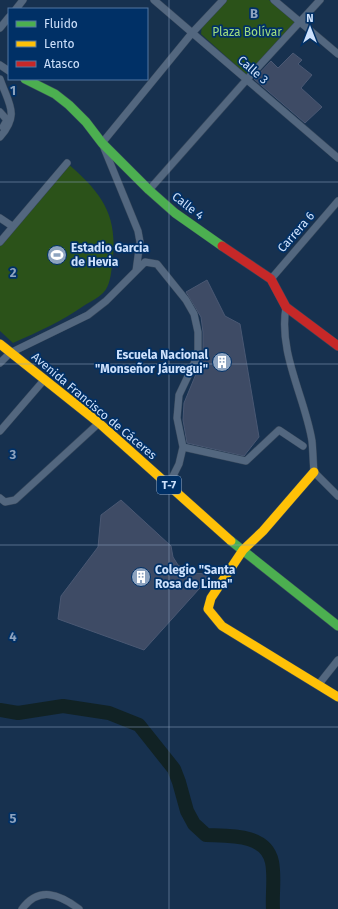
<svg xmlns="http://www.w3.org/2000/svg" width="338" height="909" viewBox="0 0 338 909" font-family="'Fira Sans',sans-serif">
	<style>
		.green { fill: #2b5219 }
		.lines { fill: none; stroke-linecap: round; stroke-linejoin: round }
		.river { stroke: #112224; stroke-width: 14 }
		.building { fill: #3e4b65; stroke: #4a5873 }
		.street-casing { stroke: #36475b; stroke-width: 8 }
		.fast-casing { stroke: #36475b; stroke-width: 10 }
		.slow-casing { stroke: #36475b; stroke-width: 10 }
		.jam-casing { stroke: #36475b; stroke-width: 10 }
		.street { stroke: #53677f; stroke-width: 7 }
		.fast { stroke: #4caf50; stroke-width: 9 }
		.slow { stroke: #ffc107; stroke-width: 9 }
		.jam { stroke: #c62828; stroke-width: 9 }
		.grid { fill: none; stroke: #8da3bf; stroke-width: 1; stroke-opacity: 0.55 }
		.labels { text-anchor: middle; stroke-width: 3.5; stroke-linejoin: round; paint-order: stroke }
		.shield { fill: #003066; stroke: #90accf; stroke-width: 1 }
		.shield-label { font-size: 11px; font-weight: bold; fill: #cde1fc }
		.park-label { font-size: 12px; fill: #9fdc7e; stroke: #003066 }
		.street-label { font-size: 12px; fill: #cde1fc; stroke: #003066 }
		.poi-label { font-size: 12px; font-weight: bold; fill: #cde1fc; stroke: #003066; text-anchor: start }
		.grid-label { font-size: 13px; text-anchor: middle; font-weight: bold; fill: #8da3bf; stroke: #003066; stroke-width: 3.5; stroke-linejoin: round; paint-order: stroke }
	</style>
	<rect width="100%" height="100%" fill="#17314f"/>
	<path class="green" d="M 226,0 L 269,0 L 298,24 L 249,77 L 201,34 L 202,25 Z
		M 67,163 C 103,194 119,216 112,265 C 111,274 110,286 103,293 C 98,298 91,301 85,305 C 62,321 38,332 13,343 L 0,331 L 0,241 Z"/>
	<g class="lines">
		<path class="river" d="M 0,710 L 18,713 L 63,706 L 109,713 L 139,725 L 174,769 L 179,782 L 187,811 L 194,824 L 206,835 C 228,836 266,833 272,862 C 275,877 272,894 273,909"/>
	</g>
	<path class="building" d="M 293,53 L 302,60 L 298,64 L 312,75 L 301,88 L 322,107 L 305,123 L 254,79 L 271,61 L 278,68 Z
		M 207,280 L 225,316 L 240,324 L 259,437 L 244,456 L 187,443 L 183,420 L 184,403 L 203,357 L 203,332 L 201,317 L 186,292 Z
		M 121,500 L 171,546 L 173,557 L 178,565 L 191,573 L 207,574 L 208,579 L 144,650 L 58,619 L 61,596 L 98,547 L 101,515 Z"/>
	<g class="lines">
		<g class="street-casing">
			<path id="street" d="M 154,0 L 338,158
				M 274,0 L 338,54
				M 16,9 L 23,0
				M 0,28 L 9,17
				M 0,65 L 9,71
				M 0,79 C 9,105 20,114 0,137
				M 0,112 L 7,120 L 3,127
				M 149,190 L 249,77 L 320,0
				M 0,218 L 12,226
				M 0,242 L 67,163
				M 136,271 L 145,262 L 157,264 L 186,300 L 194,314 L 198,332 L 198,355 L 179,395 L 177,418 L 183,447 L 179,464 L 169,484
				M 271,279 L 338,201
				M 286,307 C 278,353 305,397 312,441 C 313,451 313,461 314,472 L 338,496
				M 0,363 L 10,353 L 88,315 L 106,301 L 136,271 L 140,242 L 138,231 L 102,143 L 192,33 L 223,0
				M 0,431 L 44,380
				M 183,447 L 246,461 L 279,430 L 303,446
				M 0,498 L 5,502 L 15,500 L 99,423
				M 319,684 L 338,660
				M 22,909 C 39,886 59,894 79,909"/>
		</g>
		<g class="fast-casing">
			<path id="fast" d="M 25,79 L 55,94 L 69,105 L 86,122 L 102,143 L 149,190 L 175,213 L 222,246
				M 231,541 L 338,626"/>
		</g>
		<g class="slow-casing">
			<path id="slow" d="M 0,344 L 99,423 L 231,541
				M 314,472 L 263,531 L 243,550 L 211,598 L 208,609 L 222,626 L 338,697"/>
		</g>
		<g class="jam-casing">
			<path id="jam" d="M 222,246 L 271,279 L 286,307 L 338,346"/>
		</g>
		<use href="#street" class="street"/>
		<use href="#fast" class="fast"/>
		<use href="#slow" class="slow"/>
		<use href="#jam" class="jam"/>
	</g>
	<path class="grid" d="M 169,0 L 169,909M 0,182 L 338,182M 0,364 L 338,364M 0,545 L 338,545M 0,727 L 338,727"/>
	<defs>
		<g id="stadium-disc" transform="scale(1)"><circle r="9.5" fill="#8da3bf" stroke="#003066"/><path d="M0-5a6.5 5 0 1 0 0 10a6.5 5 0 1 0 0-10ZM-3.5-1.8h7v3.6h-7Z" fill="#fff"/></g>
		<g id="building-disc" transform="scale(1)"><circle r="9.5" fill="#8da3bf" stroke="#003066"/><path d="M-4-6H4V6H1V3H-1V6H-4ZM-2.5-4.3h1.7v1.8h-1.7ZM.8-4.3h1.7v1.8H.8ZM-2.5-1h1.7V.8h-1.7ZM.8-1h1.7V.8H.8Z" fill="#fff"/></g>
	</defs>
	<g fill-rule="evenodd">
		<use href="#stadium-disc" x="57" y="255"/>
		<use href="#building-disc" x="222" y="362"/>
		<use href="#building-disc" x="141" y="577"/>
	</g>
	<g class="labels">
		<rect class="shield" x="157" y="476" width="24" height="18" rx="3"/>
		<g class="shield-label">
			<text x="169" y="489">T-7</text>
		</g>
		<g class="park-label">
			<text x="247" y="36">Plaza Bolívar</text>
		</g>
		<g class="street-label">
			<text transform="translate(253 70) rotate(41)" y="4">Calle 3</text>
			<text transform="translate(188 206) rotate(38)" y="4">Calle 4</text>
			<text transform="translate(296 232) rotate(-49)" y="4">Carrera 6</text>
			<text transform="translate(94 406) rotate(40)" y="4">Avenida Francisco de Cáceres</text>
		</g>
		<g class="poi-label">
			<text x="71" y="252">Estadio Garcia<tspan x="71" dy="14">de Hevia</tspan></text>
			<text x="208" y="359" text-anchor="end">Escuela Nacional<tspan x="208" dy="14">"Monseñor Jáuregui"</tspan></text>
			<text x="155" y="574">Colegio "Santa<tspan x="155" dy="14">Rosa de Lima"</tspan></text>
		</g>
	</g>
	<g class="grid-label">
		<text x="254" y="18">B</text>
		<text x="13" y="95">1</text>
		<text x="13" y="277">2</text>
		<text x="13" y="459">3</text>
		<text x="13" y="641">4</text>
		<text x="13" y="823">5</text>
	</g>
	<rect x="8" y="8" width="140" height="72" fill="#003066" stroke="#5277a2"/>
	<rect x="16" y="21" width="20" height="6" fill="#4caf50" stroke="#5277a2"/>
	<text x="44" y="28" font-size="12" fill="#cde1fc">Fluido</text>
	<rect x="16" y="41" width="20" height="6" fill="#ffc107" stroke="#5277a2"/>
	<text x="44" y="48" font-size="12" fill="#cde1fc">Lento</text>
	<rect x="16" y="61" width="20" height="6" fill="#c62828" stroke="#5277a2"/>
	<text x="44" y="68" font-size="12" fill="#cde1fc">Atasco</text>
	<g transform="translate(310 28)" stroke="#003066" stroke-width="3" paint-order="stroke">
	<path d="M0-3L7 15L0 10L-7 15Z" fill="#cde1fc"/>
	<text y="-6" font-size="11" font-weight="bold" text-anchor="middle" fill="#cde1fc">N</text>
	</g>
</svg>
